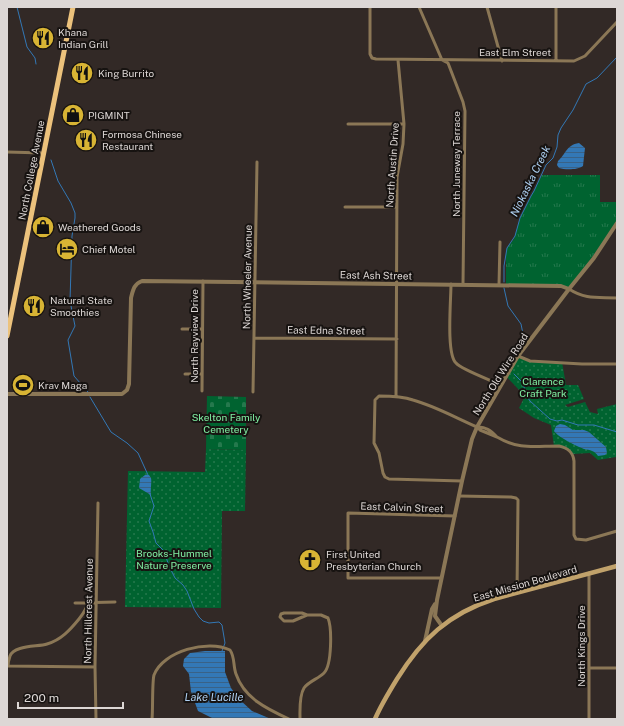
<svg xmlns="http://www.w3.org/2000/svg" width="624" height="726" viewBox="0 0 624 726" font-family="'Public Sans',sans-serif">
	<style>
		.grass { fill: url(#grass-tufts) }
		.cemetery { fill: url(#cemetery-stones) }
		.park { fill: url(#park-dots) }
		.water { fill: url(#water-rules) }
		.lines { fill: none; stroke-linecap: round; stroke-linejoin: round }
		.stream { stroke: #3378b6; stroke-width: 1 }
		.minor { stroke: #8b7756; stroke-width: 3 }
		.tertiary { stroke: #8b7756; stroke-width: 4 }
		.secondary { stroke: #c1a26b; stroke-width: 4.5 }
		.primary { stroke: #ecc27c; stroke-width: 5 }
		.labels { text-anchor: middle; stroke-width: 4; stroke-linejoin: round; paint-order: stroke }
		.poi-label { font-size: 10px; fill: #ddd7d5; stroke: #171311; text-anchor: start }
		.street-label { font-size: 10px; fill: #ddd7d5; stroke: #171311 }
		.park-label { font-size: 10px; fill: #81efa3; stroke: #171311 }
		.water-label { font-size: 11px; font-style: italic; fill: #afd1f3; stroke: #171311 }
	</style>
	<defs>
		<pattern id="grass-tufts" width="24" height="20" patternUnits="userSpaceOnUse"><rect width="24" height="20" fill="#006330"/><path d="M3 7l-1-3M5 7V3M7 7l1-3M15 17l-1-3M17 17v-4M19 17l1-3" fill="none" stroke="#25794d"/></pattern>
		<pattern id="cemetery-stones" width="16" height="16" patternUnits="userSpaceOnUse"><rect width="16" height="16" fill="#006330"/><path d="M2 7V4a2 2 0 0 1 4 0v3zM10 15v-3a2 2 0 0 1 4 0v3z" fill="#25794d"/></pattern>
		<pattern id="park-dots" width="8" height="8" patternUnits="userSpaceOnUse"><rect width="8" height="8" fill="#006330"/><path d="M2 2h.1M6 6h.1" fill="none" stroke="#25794d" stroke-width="1.8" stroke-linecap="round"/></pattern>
		<pattern id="water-rules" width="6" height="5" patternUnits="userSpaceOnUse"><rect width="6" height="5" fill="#3378b6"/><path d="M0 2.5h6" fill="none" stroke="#396287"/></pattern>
	</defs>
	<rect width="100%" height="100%" fill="#322926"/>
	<path class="grass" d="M 542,175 L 600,175 L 600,202 L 617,202 L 617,223 L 569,289 L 561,286 L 506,285 L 506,253 L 507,248 L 514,239 L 520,218 Z"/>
	<path class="cemetery" d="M 207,396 L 246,397 L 246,450 L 206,449 Z"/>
	<path class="park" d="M 518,356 L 526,360 L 562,362 L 566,385 L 578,385 L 584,399 L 565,405 L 568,407 L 585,402 L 590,412 L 598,414 L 597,409 L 617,404 L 617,458 L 616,457 L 598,460 L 590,453 L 573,454 L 570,451 L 554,446 L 551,425 L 534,418 L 519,408 L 524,398 L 520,391 L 506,376 Z
		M 206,449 L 246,450 L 245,511 L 222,511 L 221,608 L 125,607 L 128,471 L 205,472 Z"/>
	<path class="water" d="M 579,143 L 585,148 L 583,166 C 578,170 565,170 559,168 L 557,165 L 558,161 C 566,154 566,145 579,143 Z
		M 560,424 L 565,425 L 573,430 L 584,430 L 589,432 L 606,447 L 607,453 L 605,455 L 598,456 C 595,451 590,450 584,449 C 576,446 558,437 554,431 L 556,426 Z
		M 145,475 L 149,475 L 151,478 C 152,484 150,489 151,495 L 139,488 L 140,479 Z
		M 205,651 L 225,651 L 225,672 L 231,688 L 240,700 L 252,711 L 271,719 L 214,719 L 198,711 L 191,692 L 189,674 L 183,666 L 184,659 L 190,653 Z"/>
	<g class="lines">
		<path class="stream" d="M 17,7 L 27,47 L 35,58 L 36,64
			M 51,160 L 58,181 L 71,203 L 75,213 L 75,218 L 72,236 L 70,301 L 75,326 L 68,340 L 74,376 L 88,392
			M 504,282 L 504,266 L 507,248 L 515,236 L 520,218 L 531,196 L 534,191 L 546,165 L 553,158 L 557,147 L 558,135 L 561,128 L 573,110 L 586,84 L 597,78 L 617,57
			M 504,288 L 508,306 L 521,324 L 524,339 L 512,358 L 511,362
			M 514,374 L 523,383 L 526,395 L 530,401 L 550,419 L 557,421 L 562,420 L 578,425 L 594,425 L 617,432
			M 90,397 L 111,432 L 127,443 L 138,453 L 148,475
			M 150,494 L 154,506 L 149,521 L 153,532 L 156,543 L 164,551 L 169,566 L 175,578 L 183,585 L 187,591 L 194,609 L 199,617 L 203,621 L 209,623 L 219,622 L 222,625 L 225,643 L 222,651"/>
		<path class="minor" d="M 370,7 L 370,54 L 372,58 L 376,59 L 574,61 L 585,56 L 617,22
			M 419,7 L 442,60 L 448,63 L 463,102 L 465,111 L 463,284
			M 487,7 L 502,61
			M 556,7 L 556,60
			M 348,124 L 404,124
			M 7,152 L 43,153
			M 345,207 L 396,207
			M 451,284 C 451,300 446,354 456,363 C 462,370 491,380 501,385
			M 499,285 L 500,242
			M 569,289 C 586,300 598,297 617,298
			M 182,329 L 202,329
			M 254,338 L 397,339
			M 518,356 L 530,361 L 582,364 L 617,364
			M 185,374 L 202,374
			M 202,391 L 203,281
			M 253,392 L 257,162
			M 396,397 L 397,177 L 403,144 L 404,124 L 398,60
			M 497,437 C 519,450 534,446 559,446 C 568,448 573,452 574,461 L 574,535 L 576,539 L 586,540 L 617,531
			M 462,481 L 389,479 L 385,477 L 383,473 L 379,453 L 374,443 L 375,400 L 379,396 C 390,396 402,396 413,400 C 435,406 456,418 477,427 C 485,426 491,431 497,437 L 480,430 L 477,427
			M 459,496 L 511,497 L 516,498 L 518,500 L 517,593
			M 441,578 L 348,578 L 348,513 L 455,516
			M 75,603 L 115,602
			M 284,613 L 302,613 L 307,615 L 293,621 L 284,621 L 280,617 L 281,614 Z
			M 7,666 L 95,667
			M 8,666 C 8,663 9,659 10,656 C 14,645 38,647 47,644 C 61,640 70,630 79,619 C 83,614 87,609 88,602
			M 589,668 L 617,668
			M 96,719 L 95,667 L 98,503
			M 152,719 C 153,710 152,682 154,675 C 163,651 208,639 230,650 C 235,657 233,666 236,674 C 244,698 267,709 289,719
			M 300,719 C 300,710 299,696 304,688 C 309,681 318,679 324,673 C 332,665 332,628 328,618 L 321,615 L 307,615
			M 589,719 L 589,573"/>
		<path class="tertiary" d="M 7,394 L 122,394 L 127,390 L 129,384 L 131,298 C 133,290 134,284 142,281 L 561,286 L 569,289
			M 442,626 L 435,616 L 437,600 L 462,481 L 472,439 L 477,427 L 518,356 L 569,289 L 594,258 L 617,223
			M 425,641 L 432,609 L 435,604"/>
		<path class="secondary" d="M 375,719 C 381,705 389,692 397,679 C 422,639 448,614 494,599 L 617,566"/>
		<path class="primary" d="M 7,336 L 73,7"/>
	</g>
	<defs>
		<g id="restaurant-disc" transform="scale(1.15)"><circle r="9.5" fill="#d8b434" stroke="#171311"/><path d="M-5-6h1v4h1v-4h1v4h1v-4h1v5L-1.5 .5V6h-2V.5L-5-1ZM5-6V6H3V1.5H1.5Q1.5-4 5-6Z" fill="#111"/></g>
		<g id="shop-disc" transform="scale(1.15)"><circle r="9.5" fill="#d8b434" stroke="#171311"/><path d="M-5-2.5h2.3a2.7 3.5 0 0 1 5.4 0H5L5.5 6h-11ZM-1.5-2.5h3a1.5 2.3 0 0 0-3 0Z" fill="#111"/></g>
		<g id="hotel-disc" transform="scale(1.15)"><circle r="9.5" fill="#d8b434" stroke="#171311"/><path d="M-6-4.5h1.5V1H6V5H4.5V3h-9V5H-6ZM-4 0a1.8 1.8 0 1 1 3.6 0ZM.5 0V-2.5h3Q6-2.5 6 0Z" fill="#111"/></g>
		<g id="stadium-disc" transform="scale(1.15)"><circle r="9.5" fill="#d8b434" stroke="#171311"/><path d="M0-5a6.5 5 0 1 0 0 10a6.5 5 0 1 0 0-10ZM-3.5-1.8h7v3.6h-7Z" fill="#111"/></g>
		<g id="church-disc" transform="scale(1.15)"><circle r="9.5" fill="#d8b434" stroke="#171311"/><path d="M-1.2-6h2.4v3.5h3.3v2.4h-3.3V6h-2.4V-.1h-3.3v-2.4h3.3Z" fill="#111"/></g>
	</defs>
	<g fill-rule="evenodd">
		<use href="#restaurant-disc" x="43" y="38"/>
		<use href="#restaurant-disc" x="82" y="73"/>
		<use href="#shop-disc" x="73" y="115"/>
		<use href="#restaurant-disc" x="86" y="140"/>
		<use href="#shop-disc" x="43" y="227"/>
		<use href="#hotel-disc" x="67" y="249"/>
		<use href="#restaurant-disc" x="34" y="306"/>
		<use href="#stadium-disc" x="23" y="385"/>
		<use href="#church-disc" x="310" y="560"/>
	</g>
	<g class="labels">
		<g class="poi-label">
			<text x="58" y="36">Khana<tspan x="58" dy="12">Indian Grill</tspan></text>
			<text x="98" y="77">King Burrito</text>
			<text x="88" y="119">PIGMINT</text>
			<text x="102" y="138">Formosa Chinese<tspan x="102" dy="12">Restaurant</tspan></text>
			<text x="58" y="231">Weathered Goods</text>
			<text x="82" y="253">Chief Motel</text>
			<text x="50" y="304">Natural State<tspan x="50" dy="12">Smoothies</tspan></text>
			<text x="38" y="389">Krav Maga</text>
			<text x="326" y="558">First United<tspan x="326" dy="12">Presbyterian Church</tspan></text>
		</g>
		<g class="street-label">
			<text x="515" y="56">East Elm Street</text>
			<text transform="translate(456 164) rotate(-90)" y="4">North Juneway Terrace</text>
			<text transform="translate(392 165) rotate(-86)" y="4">North Austin Drive</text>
			<text transform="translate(31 170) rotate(-79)" y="4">North College Avenue</text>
			<text transform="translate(376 275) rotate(1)" y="4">East Ash Street</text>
			<text transform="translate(247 277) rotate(-89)" y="4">North Wheeler Avenue</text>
			<text transform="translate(326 330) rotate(1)" y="4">East Edna Street</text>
			<text transform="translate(194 336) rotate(-90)" y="4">North Rayview Drive</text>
			<text transform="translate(500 374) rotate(-58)" y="4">North Old Wire Road</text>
			<text transform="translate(402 507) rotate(2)" y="4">East Calvin Street</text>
			<text transform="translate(525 583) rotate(-16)" y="4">East Mission Boulevard</text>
			<text transform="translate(88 611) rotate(-89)" y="4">North Hillcrest Avenue</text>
			<text transform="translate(581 646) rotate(-90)" y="4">North Kings Drive</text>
		</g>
		<g class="park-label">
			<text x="543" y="385">Clarence<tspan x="543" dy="12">Craft Park</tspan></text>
			<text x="226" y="421">Skelton Family<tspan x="226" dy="12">Cemetery</tspan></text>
			<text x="174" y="557">Brooks-Hummel<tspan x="174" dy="12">Nature Preserve</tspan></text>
		</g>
		<g class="water-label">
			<text transform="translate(530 181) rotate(-64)" y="4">Niokaska Creek</text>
			<text x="214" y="701">Lake Lucille</text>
		</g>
	</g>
	<rect width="624" height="726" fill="none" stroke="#ddd7d5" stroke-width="16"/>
	<path d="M18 702v6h105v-6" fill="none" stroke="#ddd7d5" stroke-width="2"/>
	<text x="24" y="702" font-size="12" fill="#ddd7d5" stroke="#171311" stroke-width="3" paint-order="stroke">200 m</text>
</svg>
